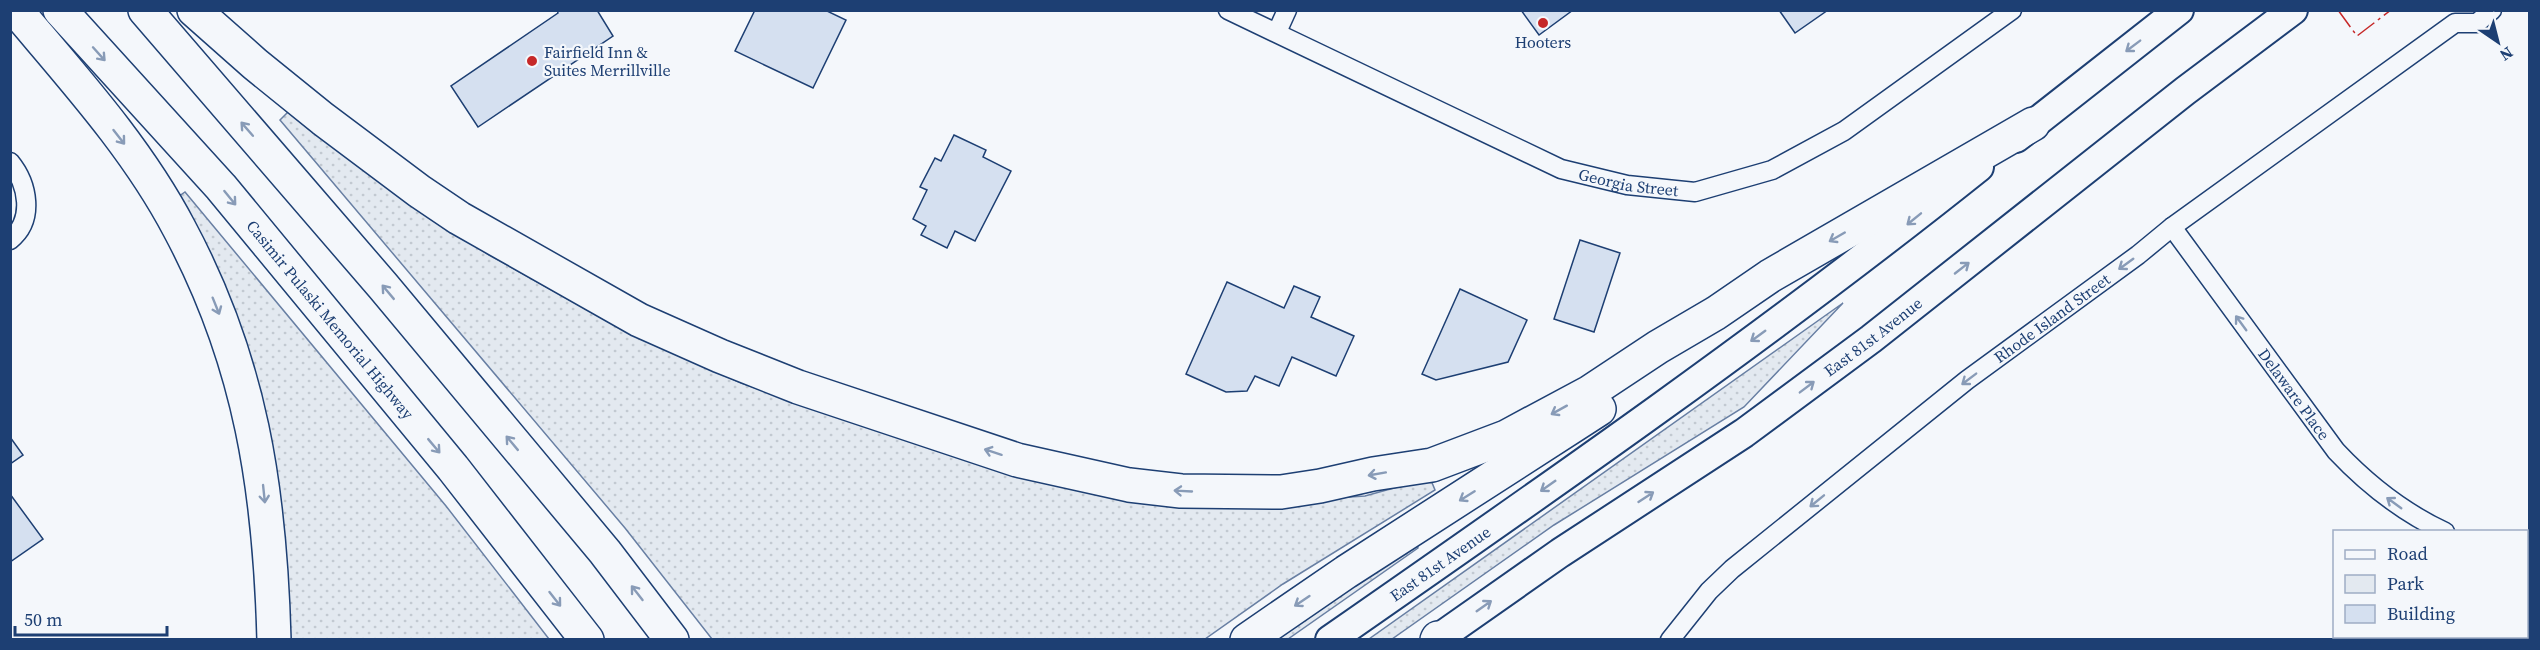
<svg xmlns="http://www.w3.org/2000/svg" width="2540" height="650" viewBox="0 0 2540 650" font-family="'Source Serif 4',serif">
	<style>
		.green { fill: url(#green-dots); stroke: #687fa3; stroke-width: 1.5 }
		.building { fill: #d5e0f0; stroke: #1d3f73; stroke-width: 1.5 }
		.lines { fill: none; stroke-linecap: round; stroke-linejoin: round }
		.street-casing { stroke: #1d3f73; stroke-width: 21 }
		.primary-casing { stroke: #1d3f73; stroke-width: 32 }
		.highway-casing { stroke: #1d3f73; stroke-width: 36 }
		.street { stroke: #f4f7fb; stroke-width: 18 }
		.primary { stroke: #f4f7fb; stroke-width: 28 }
		.highway { stroke: #f4f7fb; stroke-width: 33 }
		.power { stroke: #c62828; stroke-width: 1.5; stroke-dasharray: 21 4.5 3 4.5; stroke-linecap: butt }
		.oneway { stroke: #889bb7 }
		.poi-dot { fill: #c62828; stroke: #f4f7fb; stroke-width: 2 }
		.labels { text-anchor: middle; stroke-width: 4.5; stroke-linejoin: round; paint-order: stroke }
		.poi-label { font-size: 16px; fill: #1d3f73; stroke: #f4f7fb }
		.street-label { font-size: 16px; fill: #1d3f73; stroke: #f4f7fb }
	</style>
	<defs>
		<pattern id="green-dots" width="8" height="8" patternUnits="userSpaceOnUse" patternTransform="scale(1.5)"><rect width="8" height="8" fill="#e3e9f0"/><path d="M2 2h.1M6 6h.1" fill="none" stroke="#c2c9d1" stroke-width="1.8" stroke-linecap="round"/></pattern>
	</defs>
	<rect width="100%" height="100%" fill="#f4f7fb"/>
	<path class="green" d="M 288,112 L 388,188 L 489,255 L 618,327 L 741,383 L 881,431 L 1260,503 L 1365,496 L 1430,478 L 1435,490 L 1283,584 L 1205,639 L 712,639 L 625,528 L 280,120 Z
		M 185,192 L 446,506 L 549,639 L 283,639 L 281,550 L 175,199 Z
		M 1843,303 L 1744,407 L 1554,525 L 1392,639 L 1369,639 Z
		M 1417,544 L 1418,548 L 1288,639 L 1271,640 Z"/>
	<path class="building" d="M 557,10 L 597,10 L 613,36 L 478,127 L 451,86 L 558,13 Z
		M 755,10 L 825,10 L 846,20 L 813,88 L 735,51 Z
		M 1521,10 L 1573,10 L 1539,35 Z
		M 1779,10 L 1828,10 L 1795,33 Z
		M 954,135 L 986,150 L 983,157 L 1011,171 L 975,241 L 955,231 L 947,248 L 921,235 L 926,226 L 913,219 L 927,190 L 920,187 L 935,158 L 941,161 Z
		M 1580,240 L 1620,253 L 1594,332 L 1554,319 Z
		M 1227,282 L 1284,308 L 1294,286 L 1320,297 L 1311,317 L 1354,336 L 1336,376 L 1292,357 L 1279,386 L 1255,376 L 1247,391 L 1226,392 L 1186,374 Z
		M 1460,289 L 1527,320 L 1508,362 L 1436,380 L 1422,374 Z
		M 10,437 L 23,455 L 10,464 Z
		M 10,494 L 43,539 L 10,562 Z"/>
	<g class="lines">
		<g class="street-casing">
			<g id="street">
				<path id="s1" d="M 1228,10 L 1561,169 L 1627,185 L 1695,192 L 1772,170 L 1844,131 L 2012,10"/>
				<path d="M 1277,32 L 1287,10"/>
				<path d="M 10,162 C 28,184 35,220 10,240"/>
				<path id="s2" d="M 2172,227 L 2336,451 C 2368,485 2402,512 2445,532"/>
				<path d="M 2526,570 L 2530,571"/>
				<path id="s3" d="M 1670,640 L 1709,591 L 1732,569 L 1967,380 L 2138,255 L 2172,227 L 2455,23 L 2477,23 L 2492,10"/>
			</g>
		</g>
		<g class="primary-casing">
			<g id="primary">
				<path d="M 2016,138 L 2179,10"/>
				<path id="s4" d="M 1330,640 C 1550,487 1770,334 1979,167"/>
				<path id="s5" d="M 1436,640 L 1560,553 L 1744,433 L 1871,339 L 2185,91 L 2293,10"/>
			</g>
		</g>
		<g class="highway-casing">
			<g id="highway">
				<path d="M 16,10 C 74,79 137,148 179,228 C 251,362 270,490 274,640"/>
				<path id="s6" d="M 60,10 L 221,187 L 453,468 L 587,640"/>
				<path d="M 145,10 L 383,286 L 605,552 L 672,640"/>
				<path d="M 194,10 L 255,64 L 323,119 L 419,191 L 459,218 L 639,320 L 720,356 L 798,387 L 1017,460 L 1129,485 L 1181,491 L 1281,492 L 1320,486 L 1373,474 L 1432,465 L 1506,437 L 1590,392 L 1658,347 L 1716,313 L 1770,276 L 2033,124"/>
				<path d="M 1247,640 L 1346,572 L 1599,409"/>
				<path d="M 1437,640 L 1438,638"/>
			</g>
		</g>
		<use href="#street" class="street"/>
		<use href="#primary" class="primary"/>
		<use href="#highway" class="highway"/>
		<path class="power" d="M 2338,10 L 2357,36 L 2391,10"/>
	</g>
	<defs><path id="oneway-shaft" d="M-6 0H5M1.5-3L5.5 0L1.5 3" fill="none" stroke-width="1.6" stroke-linecap="round" stroke-linejoin="round" transform="scale(1.5)"/></defs>
	<g class="oneway">
		<use href="#oneway-shaft" transform="translate(2133 46) rotate(143)"/>
		<use href="#oneway-shaft" transform="translate(99 54) rotate(48)"/>
		<use href="#oneway-shaft" transform="translate(247 129) rotate(-131)"/>
		<use href="#oneway-shaft" transform="translate(119 137) rotate(52)"/>
		<use href="#oneway-shaft" transform="translate(230 198) rotate(51)"/>
		<use href="#oneway-shaft" transform="translate(1914 219) rotate(141)"/>
		<use href="#oneway-shaft" transform="translate(1837 237) rotate(150)"/>
		<use href="#oneway-shaft" transform="translate(2126 264) rotate(144)"/>
		<use href="#oneway-shaft" transform="translate(1962 268) rotate(-38)"/>
		<use href="#oneway-shaft" transform="translate(388 292) rotate(-130)"/>
		<use href="#oneway-shaft" transform="translate(216 306) rotate(68)"/>
		<use href="#oneway-shaft" transform="translate(2241 323) rotate(-126)"/>
		<use href="#oneway-shaft" transform="translate(1758 336) rotate(144)"/>
		<use href="#oneway-shaft" transform="translate(1969 379) rotate(143)"/>
		<use href="#oneway-shaft" transform="translate(1807 387) rotate(-37)"/>
		<use href="#oneway-shaft" transform="translate(1559 410) rotate(151)"/>
		<use href="#oneway-shaft" transform="translate(512 443) rotate(-130)"/>
		<use href="#oneway-shaft" transform="translate(434 446) rotate(50)"/>
		<use href="#oneway-shaft" transform="translate(993 452) rotate(-162)"/>
		<use href="#oneway-shaft" transform="translate(1377 474) rotate(170)"/>
		<use href="#oneway-shaft" transform="translate(1548 486) rotate(145)"/>
		<use href="#oneway-shaft" transform="translate(1183 491) rotate(-177)"/>
		<use href="#oneway-shaft" transform="translate(264 494) rotate(84)"/>
		<use href="#oneway-shaft" transform="translate(1467 496) rotate(148)"/>
		<use href="#oneway-shaft" transform="translate(1646 497) rotate(-33)"/>
		<use href="#oneway-shaft" transform="translate(1817 501) rotate(141)"/>
		<use href="#oneway-shaft" transform="translate(2394 503) rotate(-144)"/>
		<use href="#oneway-shaft" transform="translate(637 593) rotate(-128)"/>
		<use href="#oneway-shaft" transform="translate(555 599) rotate(52)"/>
		<use href="#oneway-shaft" transform="translate(1302 601) rotate(146)"/>
		<use href="#oneway-shaft" transform="translate(1484 606) rotate(-35)"/>
	</g>
	<g class="poi-dot">
		<circle cx="1543" cy="23" r="6"/>
		<circle cx="532" cy="61" r="6"/>
	</g>
	<g class="labels">
		<g class="poi-label">
			<text x="1543" y="48">Hooters</text>
			<text x="544" y="58" text-anchor="start">Fairfield Inn &amp;<tspan x="544" dy="18">Suites Merrillville</tspan></text>
		</g>
		<g class="street-label">
			<text dy="6" stroke="none"><textPath href="#s1" startOffset="438">Georgia Street</textPath></text>
			<text dy="6" stroke="none"><textPath href="#s3" startOffset="501">Rhode Island Street</textPath></text>
			<text dy="6" stroke="none"><textPath href="#s6" startOffset="411">Casimir Pulaski Memorial Highway</textPath></text>
			<text dy="6" stroke="none"><textPath href="#s5" startOffset="532">East 81st Avenue</textPath></text>
			<text dy="6" stroke="none"><textPath href="#s2" startOffset="207">Delaware Place</textPath></text>
			<text dy="6" stroke="none"><textPath href="#s4" startOffset="134">East 81st Avenue</textPath></text>
		</g>
	</g>
	<rect width="2540" height="650" fill="none" stroke="#1d3f73" stroke-width="24"/>
	<rect x="2333" y="530" width="195" height="108" fill="#f4f7fb" stroke="#9eadc5" stroke-width="1.5"/>
	<rect x="2345" y="550" width="30" height="9" fill="#f4f7fb" stroke="#9eadc5" stroke-width="1.5"/>
	<text x="2387" y="560" font-size="18" fill="#1d3f73">Road</text>
	<rect x="2345" y="575" width="30" height="18" fill="#e3e9f0" stroke="#9eadc5" stroke-width="1.5"/>
	<text x="2387" y="590" font-size="18" fill="#1d3f73">Park</text>
	<rect x="2345" y="605" width="30" height="18" fill="#d5e0f0" stroke="#9eadc5" stroke-width="1.5"/>
	<text x="2387" y="620" font-size="18" fill="#1d3f73">Building</text>
	<g transform="translate(2498 42) rotate(145)" stroke="#f4f7fb" stroke-width="4.5" paint-order="stroke">
	<path d="M0-4.5L10 22L0 15L-10 22Z" fill="#1d3f73"/>
	<text y="-9" font-size="16" font-weight="bold" text-anchor="middle" fill="#1d3f73">N</text>
	</g>
	<path d="M15 626v9h152v-9" fill="none" stroke="#1d3f73" stroke-width="3"/>
	<text x="24" y="626" font-size="18" fill="#1d3f73" stroke="#f4f7fb" stroke-width="4.5" paint-order="stroke">50 m</text>
</svg>
